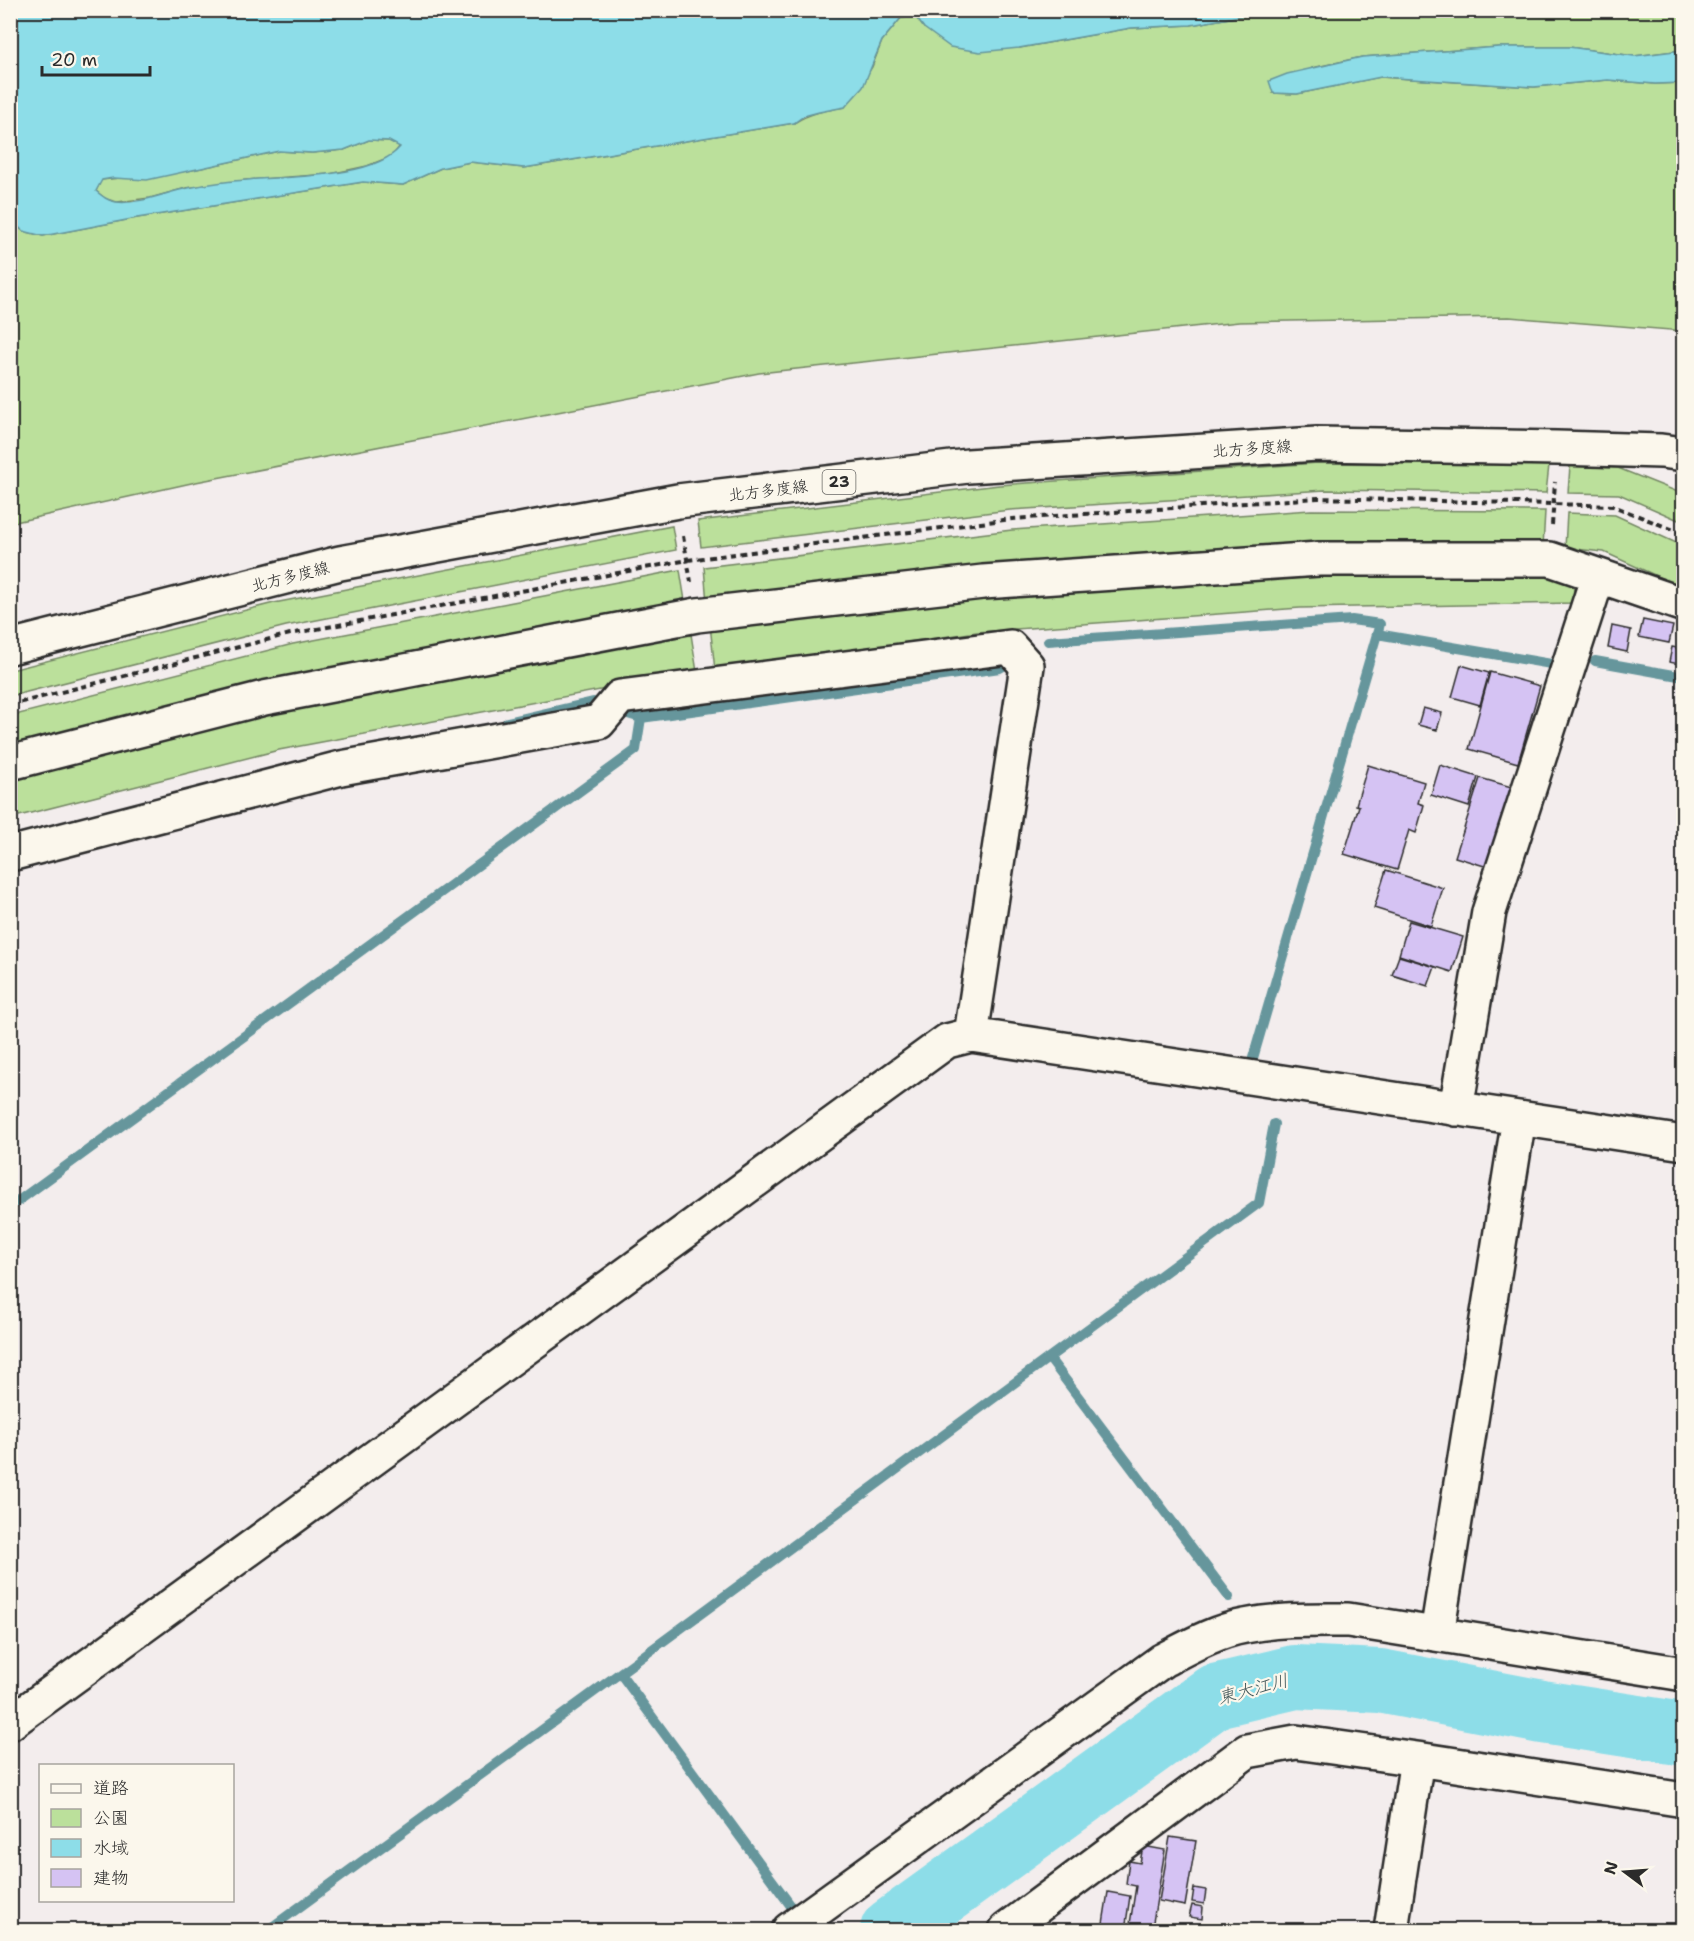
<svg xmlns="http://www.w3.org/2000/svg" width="1694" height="1941" viewBox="0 0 1694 1941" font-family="'Shantell Sans','Klee One',sans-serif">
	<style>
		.green { fill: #bbe09b; stroke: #738663; stroke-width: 1.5 }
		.water { fill: #8ddde8; stroke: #66969c; stroke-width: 1.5; fill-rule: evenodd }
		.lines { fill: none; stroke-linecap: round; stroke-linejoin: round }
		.stream { stroke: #66969c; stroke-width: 10 }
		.river { stroke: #8ddde8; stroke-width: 64 }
		.building { fill: #d5c3f3; stroke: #2b2b2b; stroke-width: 1.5 }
		.street-casing { stroke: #2b2b2b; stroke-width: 38 }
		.primary-casing { stroke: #2b2b2b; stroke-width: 38 }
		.path { stroke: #2b2b2b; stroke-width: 4; stroke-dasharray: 6 4.5; stroke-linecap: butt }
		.street { stroke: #fbf7ec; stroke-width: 33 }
		.primary { stroke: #fbf7ec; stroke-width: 33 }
		.labels { text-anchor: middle; stroke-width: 4.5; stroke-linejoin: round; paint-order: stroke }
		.shield { fill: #fbf7ec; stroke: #696865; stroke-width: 1.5 }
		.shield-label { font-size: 15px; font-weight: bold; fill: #2b2b2b }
		.street-label { font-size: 16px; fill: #2b2b2b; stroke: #fbf7ec }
		.water-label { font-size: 18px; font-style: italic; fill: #44585a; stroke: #fbf7ec }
	</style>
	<rect width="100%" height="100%" fill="#f3eded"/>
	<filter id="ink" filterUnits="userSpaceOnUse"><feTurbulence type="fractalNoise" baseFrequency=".0167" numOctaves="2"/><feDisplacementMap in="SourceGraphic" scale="12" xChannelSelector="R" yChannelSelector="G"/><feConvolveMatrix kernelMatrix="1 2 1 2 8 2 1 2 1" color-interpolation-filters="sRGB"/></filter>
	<g filter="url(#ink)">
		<path class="green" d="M 1268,11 L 1683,11 L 1683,50 L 1634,56 L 1569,47 L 1499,47 L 1362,57 L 1312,68 L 1273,93 L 1297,94 L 1380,77 L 1534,87 L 1608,80 L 1655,84 L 1683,83 L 1683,331 L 1509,317 L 1239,322 L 759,373 L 196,482 L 11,523 L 10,220 L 23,231 L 43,236 L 137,218 L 363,182 L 403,185 L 441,168 L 470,162 L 524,168 L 794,123 C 810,113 826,110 845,107 L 872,67 L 882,41 L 901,18 L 915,16 L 924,28 L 1020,48 L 1131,28 L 1191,25 Z
			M 369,140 L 389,141 L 400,146 L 392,156 L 367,166 L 330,174 L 246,180 L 186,188 L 150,198 L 117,202 L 106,199 L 96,191 L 101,180 L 188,171 L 279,151 L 312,153 L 344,150 Z
			M 1318,463 L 1549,465 L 1546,493 L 1325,490 L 1010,510 L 701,547 L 698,521 L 999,485 Z
			M 1570,466 L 1618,468 L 1683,494 L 1683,522 L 1619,494 L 1568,493 Z
			M 1311,510 L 1545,511 L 1543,547 L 707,603 L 704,567 L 1012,530 Z
			M 1567,513 L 1615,515 L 1683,546 L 1683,588 L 1604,552 L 1565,548 Z
			M 672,526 L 676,550 L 286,626 L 11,696 L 11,670 L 274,603 Z
			M 680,570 L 686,607 L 11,752 L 11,716 L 293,644 Z
			M 1318,570 L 1558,571 L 1573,585 L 1576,603 L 1300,608 L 977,632 L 715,670 L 710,625 L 984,593 Z
			M 690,628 L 697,672 L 279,750 L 11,818 L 11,774 L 269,709 Z"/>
		<path class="water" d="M 11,10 L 1268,10 L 1268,11 L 1191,25 L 1131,28 L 1019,48 L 980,52 L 950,47 L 924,28 L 915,16 L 901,18 L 882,41 L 863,87 L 845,107 L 819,112 L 804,116 L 794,123 L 524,168 L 470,162 L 441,168 L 403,185 L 363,182 L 137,218 L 43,236 L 23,231 L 11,220 ZM 369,140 L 389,141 L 400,147 C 373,179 287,176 247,180 C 227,181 207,184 188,188 C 166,192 138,205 116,202 C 108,201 102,196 96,191 L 102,180 L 113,178 L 147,180 L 279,151 L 312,153 L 344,150 Z
			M 1499,47 L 1569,47 L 1634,56 L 1683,50 L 1683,83 L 1655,84 L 1608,80 L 1534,87 L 1381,77 L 1297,94 L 1273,93 L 1269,81 L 1287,74 L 1362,57 Z"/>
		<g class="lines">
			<path class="stream" d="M 1048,641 L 1352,620 L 1380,624 L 1377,634 L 1557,665
				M 1595,661 L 1684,677
				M 628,714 L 641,718 L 1000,668 L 1005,665
				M 507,722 L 593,702 L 600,704
				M 1253,1058 L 1377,634
				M 10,1207 L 636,750 L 641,718
				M 1049,1358 L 1229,1597
				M 791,1906 L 620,1673 L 1259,1203 L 1274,1124
				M 268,1930 L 620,1673"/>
			<path class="river" d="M 892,1930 L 1215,1696 L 1295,1677 L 1380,1681 L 1542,1712 L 1684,1734"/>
		</g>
		<path class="building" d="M 1643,620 L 1673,626 L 1669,643 L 1639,637 Z
			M 1612,626 L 1631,630 L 1627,652 L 1608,648 Z
			M 1672,647 L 1683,649 L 1679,664 L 1669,662 Z
			M 1461,665 L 1489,673 L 1480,705 L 1452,697 Z
			M 1490,672 L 1540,686 L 1518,763 L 1469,749 Z
			M 1423,708 L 1442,713 L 1437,730 L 1418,725 Z
			M 1368,765 L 1424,782 L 1418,803 L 1424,805 L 1416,833 L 1409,830 L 1397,870 L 1344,854 L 1359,806 L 1356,805 Z
			M 1440,765 L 1478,777 L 1469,807 L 1431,795 Z
			M 1480,778 L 1515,788 L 1491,868 L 1455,857 Z
			M 1386,870 L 1443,888 L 1431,926 L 1374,908 Z
			M 1409,921 L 1463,937 L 1452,972 L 1399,955 Z
			M 1399,956 L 1435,967 L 1428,986 L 1392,975 Z
			M 1170,1837 L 1196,1841 L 1185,1906 L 1159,1901 Z
			M 1143,1846 L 1165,1850 L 1152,1928 L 1130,1924 L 1136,1886 L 1126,1884 L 1129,1861 L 1140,1863 Z
			M 1194,1888 L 1206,1890 L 1204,1904 L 1192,1902 Z
			M 1108,1892 L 1130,1896 L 1125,1930 L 1102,1930 Z
			M 1192,1905 L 1203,1907 L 1202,1919 L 1189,1917 Z"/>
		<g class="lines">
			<g class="street-casing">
				<path id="street" d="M 10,763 L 264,698 L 697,615 L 983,582 L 1319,559 L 1550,559 L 1684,605
					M 10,854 L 341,768 L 599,722 L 620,697 L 1010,647 L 1027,666 L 971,1035
					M 1456,1109 L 1489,912 L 1598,576
					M 1437,1634 L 1519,1118
					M 10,1723 L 947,1041 L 971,1035 L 1684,1143
					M 1417,1759 L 1684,1800
					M 789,1930 L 1163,1660 C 1190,1646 1216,1631 1245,1626 C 1279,1619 1314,1620 1348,1620 L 1684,1674
					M 1006,1930 L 1247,1751 L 1296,1742 L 1417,1759 L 1391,1930"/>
			</g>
			<g class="primary-casing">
				<path id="primary" d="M 10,647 L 340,563 L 678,501 L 968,466 L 1317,444 L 1557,448 L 1661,451 L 1684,454"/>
			</g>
			<path class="path" d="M 1552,525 L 1555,482
				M 683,536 L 691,582
				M 10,705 L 290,634 L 688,560 L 1012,519 L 1318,498 L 1554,504 L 1613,506 L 1684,534"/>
			<use href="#street" class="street"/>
			<use href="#primary" class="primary"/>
		</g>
	</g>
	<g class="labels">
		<rect class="shield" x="822.5" y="470" width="33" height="24" rx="4.5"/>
		<g class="shield-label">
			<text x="839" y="487">23</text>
		</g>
		<g class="street-label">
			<text transform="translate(1252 448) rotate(-4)" y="6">北方多度線</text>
			<text transform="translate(768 490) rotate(-7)" y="6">北方多度線</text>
			<text transform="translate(290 576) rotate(-14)" y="6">北方多度線</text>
		</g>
		<g class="water-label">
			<text transform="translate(1253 1689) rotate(-15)" y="6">東大江川</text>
		</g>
	</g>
	<rect width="1694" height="1941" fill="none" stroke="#fbf7ec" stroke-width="36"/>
	<rect x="18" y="18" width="1658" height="1905" fill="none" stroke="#2b2b2b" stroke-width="2" filter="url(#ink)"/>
	<rect x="39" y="1764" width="195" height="138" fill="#fbf7ec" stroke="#a8a59f" stroke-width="1.5"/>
	<rect x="51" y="1784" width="30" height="9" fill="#fbf7ec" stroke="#a8a59f" stroke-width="1.5"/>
	<text x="93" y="1794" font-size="18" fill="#2b2b2b">道路</text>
	<rect x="51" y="1809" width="30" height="18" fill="#bbe09b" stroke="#a8a59f" stroke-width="1.5"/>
	<text x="93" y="1824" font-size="18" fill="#2b2b2b">公園</text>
	<rect x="51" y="1839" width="30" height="18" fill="#8ddde8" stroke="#a8a59f" stroke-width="1.5"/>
	<text x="93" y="1854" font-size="18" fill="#2b2b2b">水域</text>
	<rect x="51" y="1869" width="30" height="18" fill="#d5c3f3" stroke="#a8a59f" stroke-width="1.5"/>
	<text x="93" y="1884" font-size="18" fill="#2b2b2b">建物</text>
	<g transform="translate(1625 1872) rotate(286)" stroke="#fbf7ec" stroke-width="4.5" paint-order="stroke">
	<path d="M0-4.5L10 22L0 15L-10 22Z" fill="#2b2b2b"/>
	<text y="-9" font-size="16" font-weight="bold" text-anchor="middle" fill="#2b2b2b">N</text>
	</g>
	<path d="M42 66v9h108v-9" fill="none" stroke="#2b2b2b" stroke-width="3"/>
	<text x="51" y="66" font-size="18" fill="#2b2b2b" stroke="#fbf7ec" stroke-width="4.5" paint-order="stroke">20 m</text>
</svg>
